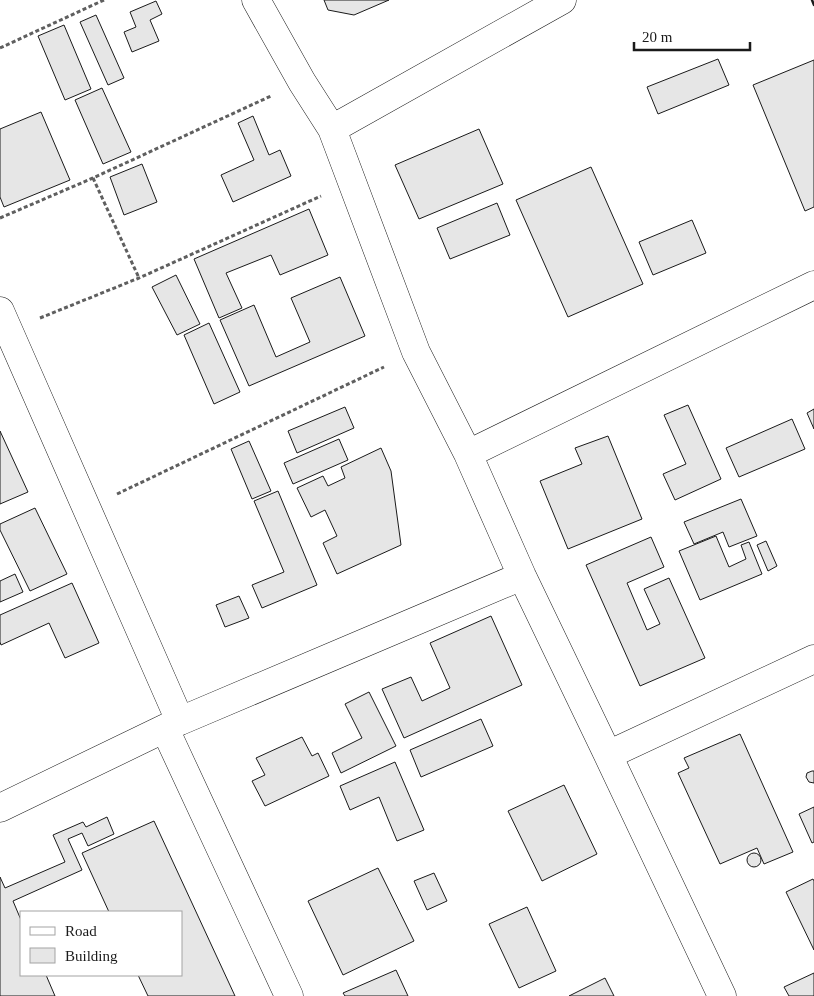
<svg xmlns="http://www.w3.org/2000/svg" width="814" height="996" viewBox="0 0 814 996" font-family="Georgia,serif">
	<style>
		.building { fill: #e6e6e6; stroke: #1a1a1a }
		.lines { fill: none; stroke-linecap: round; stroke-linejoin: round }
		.street-casing { stroke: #1a1a1a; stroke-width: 29 }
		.path { stroke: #5f5f5f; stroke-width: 3; stroke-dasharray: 4 2.5; stroke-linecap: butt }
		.street { stroke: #fff; stroke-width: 28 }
		.wall { stroke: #1a1a1a; stroke-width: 2.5 }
	</style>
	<rect width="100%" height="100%" fill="#fff"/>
	<path class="building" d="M 324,0 L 389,0 L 354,15 L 328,10 Z
		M 156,1 L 162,14 L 150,20 L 159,41 L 132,52 L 124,32 L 136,27 L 130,12 Z
		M 96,15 L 124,78 L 108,85 L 80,22 Z
		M 64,25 L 91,89 L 65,100 L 38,36 Z
		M 718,59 L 729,85 L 658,114 L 647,87 Z
		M 814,60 L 814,207 L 805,211 L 753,85 Z
		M 102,88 L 131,152 L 103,164 L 75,100 Z
		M 41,112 L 70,180 L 4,207 L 0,197 L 0,129 Z
		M 253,116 L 269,155 L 280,150 L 291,176 L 233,202 L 221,175 L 254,160 L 238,123 Z
		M 479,129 L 503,184 L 419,219 L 395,165 Z
		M 142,164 L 157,202 L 124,215 L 110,177 Z
		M 591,167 L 643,284 L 568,317 L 516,200 Z
		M 497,203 L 510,235 L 450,259 L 437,228 Z
		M 309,209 L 328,255 L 280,275 L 271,255 L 226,273 L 242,308 L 219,318 L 194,259 Z
		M 692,220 L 706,253 L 653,275 L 639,242 Z
		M 176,275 L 200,324 L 177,335 L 152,287 Z
		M 340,277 L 365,336 L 249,386 L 220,320 L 254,305 L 276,357 L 310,342 L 291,298 Z
		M 209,323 L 240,392 L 214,404 L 184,335 Z
		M 688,405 L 721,479 L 675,500 L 663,474 L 686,464 L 664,415 Z
		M 345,407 L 354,428 L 297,453 L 288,431 Z
		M 814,409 L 814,429 L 807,413 Z
		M 792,419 L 805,449 L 739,477 L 726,448 Z
		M 0,431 L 28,492 L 0,504 Z
		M 608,436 L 642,519 L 568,549 L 540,481 L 582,464 L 575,448 Z
		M 339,439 L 348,460 L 293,484 L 284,463 Z
		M 249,441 L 271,491 L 252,499 L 231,449 Z
		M 381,448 L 391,471 L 401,545 L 337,574 L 323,543 L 337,536 L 325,510 L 311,517 L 297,488 L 323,476 L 328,486 L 345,478 L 341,467 Z
		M 278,491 L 317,585 L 262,608 L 252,585 L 284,572 L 254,501 Z
		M 741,499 L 757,536 L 729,547 L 723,532 L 694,544 L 684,522 Z
		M 35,508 L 67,574 L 30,591 L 0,530 L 0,524 Z
		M 716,536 L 729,567 L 746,559 L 741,545 L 749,542 L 762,574 L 700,600 L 679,551 Z
		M 651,537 L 664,567 L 627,583 L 647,630 L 660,624 L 644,589 L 669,578 L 705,658 L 640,686 L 586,565 Z
		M 766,541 L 777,566 L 768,571 L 757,545 Z
		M 15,574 L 23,592 L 0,602 L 0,581 Z
		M 72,583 L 99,643 L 65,658 L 49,623 L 1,645 L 0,642 L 0,615 Z
		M 239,596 L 249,618 L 225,627 L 216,605 Z
		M 491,616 L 522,685 L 404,738 L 382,689 L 411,677 L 422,701 L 450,688 L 430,643 Z
		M 369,692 L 396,746 L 341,773 L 332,753 L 362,738 L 345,704 Z
		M 481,719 L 493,746 L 421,777 L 410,750 Z
		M 740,734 L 793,852 L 764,864 L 757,848 L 720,864 L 678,773 L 689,768 L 684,758 Z
		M 302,737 L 312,756 L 318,753 L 329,776 L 265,806 L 252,781 L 265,775 L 256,758 Z
		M 395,762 L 424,830 L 397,841 L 379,797 L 350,810 L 340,786 Z
		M 812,771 L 814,771 L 814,783 L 809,782 L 806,777 L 807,773 Z
		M 564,785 L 597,854 L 542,881 L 508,811 Z
		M 814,807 L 814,842 L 812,843 L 799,814 Z
		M 107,817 L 114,834 L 88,846 L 82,833 L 68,839 L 82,870 L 13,901 L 21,920 L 21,975 L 46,975 L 55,996 L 0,996 L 0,877 L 5,888 L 65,862 L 53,835 L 83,822 L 86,827 Z
		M 154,821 L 235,996 L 148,996 L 138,975 L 181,975 L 181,912 L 109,912 L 82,853 Z
		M747 860a7 7 0 1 1 14 0a7 7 0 1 1-14 0Z
		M 378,868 L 414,941 L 343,975 L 308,901 Z
		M 434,873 L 447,901 L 427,910 L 414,881 Z
		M 813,879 L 814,881 L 814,950 L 786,892 Z
		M 527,907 L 556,971 L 519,988 L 489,924 Z
		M 396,970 L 408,996 L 345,996 L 343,993 Z
		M 814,973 L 814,996 L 789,996 L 784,987 Z
		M 605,978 L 614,996 L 569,996 Z"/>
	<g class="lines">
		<g class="street-casing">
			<path id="street" d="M 256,0 L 302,82 L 332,129 L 416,352 L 468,454 L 522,576 L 608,755 L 722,996
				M 332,129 L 562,0
				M 0,311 L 180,721
				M 468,454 L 814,285
				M 165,729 L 289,996
				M 608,755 L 814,659
				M 0,808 L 180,721 L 522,576"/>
		</g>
		<path class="path" d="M 0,48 L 104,0
			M 93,178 L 139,278
			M 0,218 L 93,178 L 271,96
			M 40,318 L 139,278 L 321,196
			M 117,494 L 384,367"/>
		<use href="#street" class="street"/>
		<path class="wall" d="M 812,0 L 814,5"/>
	</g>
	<rect x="20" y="911" width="162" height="65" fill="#ffffff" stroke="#a3a3a3"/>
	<rect x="30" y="927" width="25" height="8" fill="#ffffff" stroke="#a3a3a3"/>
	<text x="65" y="936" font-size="15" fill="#1a1a1a">Road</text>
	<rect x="30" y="948" width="25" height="15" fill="#e6e6e6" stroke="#a3a3a3"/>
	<text x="65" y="961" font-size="15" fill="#1a1a1a">Building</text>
	<path d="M634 42v8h116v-8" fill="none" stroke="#1a1a1a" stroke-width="2.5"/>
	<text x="642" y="42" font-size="15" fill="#1a1a1a" stroke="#ffffff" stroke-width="4" paint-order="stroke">20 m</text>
</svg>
